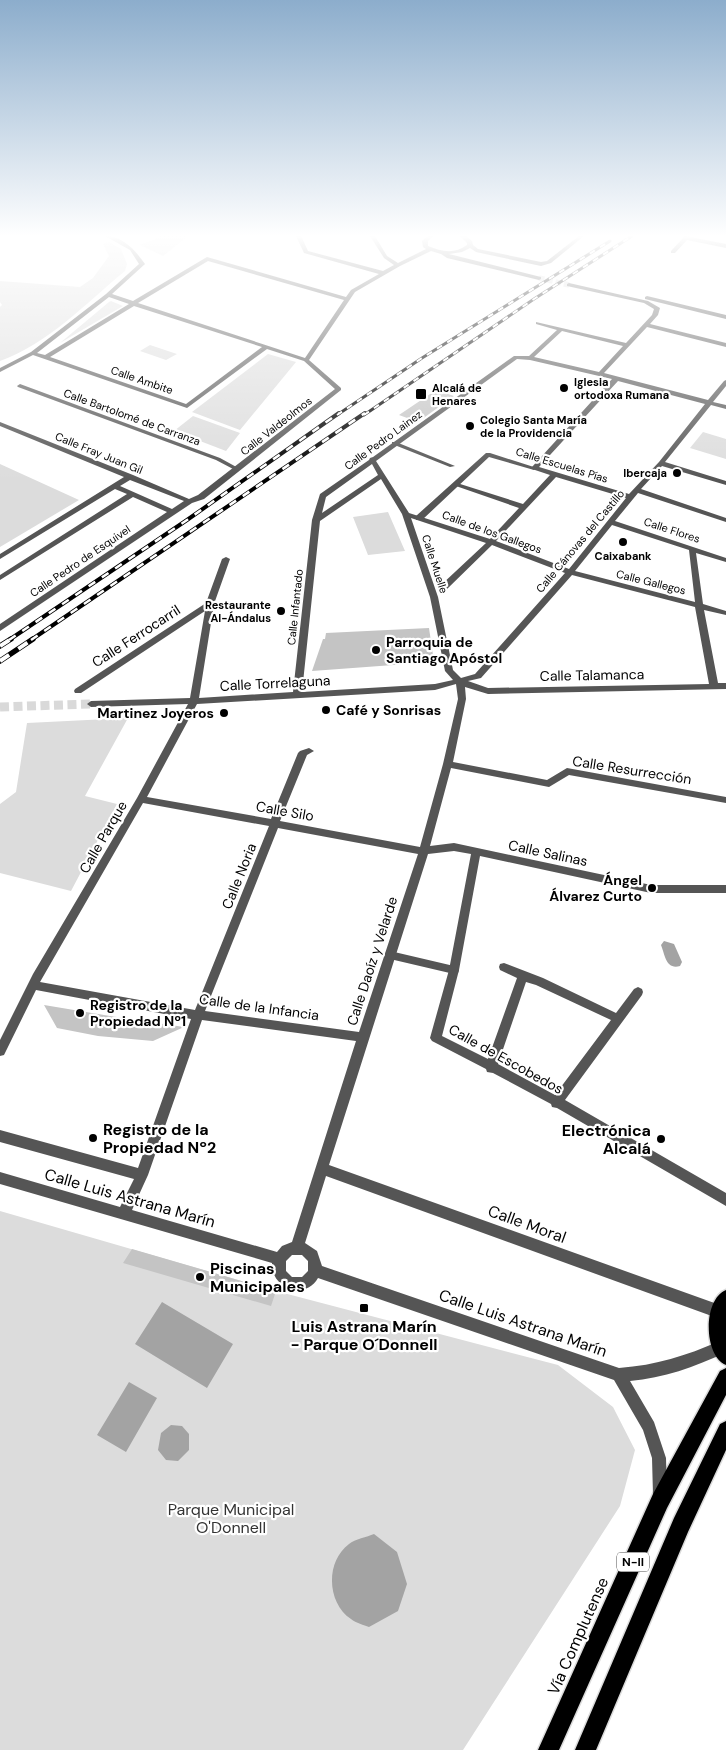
<svg xmlns="http://www.w3.org/2000/svg" width="726" height="1750" viewBox="0 0 726 1750" font-family="'DM Sans',sans-serif">
  <rect width="100%" height="100%" fill="#fff"/>
  <!-- green -->
  <path fill="#dcdcdc" d="M162,236H188L163,256L140,245Z
    M109,242L121,249L127,264L125,271C86,303 48,344 0,361V307L2,305L0,302V281L80,287L93,278L109,256L103,244Z
    M111,301L123,306L60,343L109,302Z
    M150,345L177,354L166,360L140,351Z
    M268,354L296,362L240,430L192,412Z
    M193,416L240,433L226,451L174,431Z
    M703,432L726,439V459L690,448Z
    M0,464L79,500L0,547Z
    M388,512L405,551L368,555L353,517Z
    M128,718L85,796L117,804L71,891L0,873V804L16,792L27,723Z
    M0,1211L276,1291L558,1365L613,1407L635,1450L620,1506L463,1750H0Z"/>
  <!-- water -->
  <path fill="#a3a3a3" d="M664,941L674,944L682,962L680,966C666,970 665,955 661,945Z
    M162,1302L233,1344L207,1388L135,1344Z
    M129,1382L157,1398L126,1452L97,1435Z
    M171,1425L182,1426L189,1434V1450L178,1461L166,1460L158,1450L161,1433Z
    M374,1534L397,1552L407,1584L398,1611L369,1627C364,1625 356,1623 351,1619C327,1603 325,1562 349,1544C355,1539 367,1537 374,1534Z"/>
  <!-- building -->
  <path fill="#c4c4c4" d="M436,390L454,396L418,422L399,415Z
    M429,628L434,662L312,671L323,639H325L326,633Z
    M44,1005L110,1016L184,1027L153,1041L98,1036L57,1028Z
    M132,1249L276,1291L271,1306L123,1263Z"/>
  <g fill="none" stroke-linecap="round" stroke-linejoin="round">
    <!-- minor-tunnel-far1 -->
    <path stroke="#d9d9d9" stroke-width="5.5" stroke-dasharray="5.5 3" stroke-linecap="butt" d="M539,278L569,285"/>
    <!-- minor-tunnel -->
    <path stroke="#d9d9d9" stroke-width="9" stroke-dasharray="9 4.5" stroke-linecap="butt" d="M0,707L91,704"/>
    <defs>
      <path id="primary" d="M726,1290V1365C703,1355 703,1299 726,1290Z
        M726,1368V1395L667,1508L559,1750H538L653,1494L720,1371Z
        M726,1421V1450L688,1532L596,1750H575L674,1518L720,1424Z"/>
    </defs>
    <!-- primary casing -->
    <use href="#primary" stroke="#dbdbdb" stroke-width="3"/>
    <!-- pedestrian -->
    <path fill="#555" fill-rule="evenodd" d="M20,384L220,458L240,469L235,470L216,460L18,387L17,386Z
      M392,442H396L455,466L450,467L392,444Z
      M486,453H490L537,468L534,470L489,457L422,520H416V516Z
      M390,951L454,966L458,967L459,970L458,973L454,974L390,959L386,958L385,955L386,952Z"/>
    <!-- minor -->
    <path fill="#555" fill-rule="evenodd" d="M105,236C123,236 135,250 145,264L112,294L133,301L207,257L346,297L351,290L379,274L304,253L296,236H301L308,251L383,271L394,265L384,258L370,236H375L387,256L398,263L426,249L423,247L422,241L428,236H433L428,241V246C442,252 455,254 467,245V243L460,236H466L472,241L473,245L478,249L541,262L547,261L579,236H584L551,263L541,266L476,252L470,248L462,252L449,254L541,277V279L539,280L447,258L441,254L431,251L400,266L355,292L309,360L341,388V390L204,499L192,503L0,631V624L167,512L133,497L0,580V575L127,494L115,489L0,559V554L124,477L0,426V422L133,475L189,499L198,495L335,389L304,361L267,349L187,408L33,355L0,372V368L31,352L106,294L139,264L130,250ZM208,261L344,300L305,358L138,303ZM109,297L129,304L45,355L37,353ZM134,306L262,347L186,404L50,357ZM130,480L184,501L172,509L120,486Z
      M685,236L726,244V248L687,240L675,253H671V251Z
      M569,283L648,301L660,308L658,315L650,324L726,343V347L647,327L604,373L708,400L724,381L726,380V386L713,402L726,405V409L711,405L665,462L726,481V485L662,466L641,489L726,518V522L638,493L615,521L726,558V562L696,553L703,604L726,611V615L704,610L718,683H726V689L488,694L465,687L466,699L453,762L547,780L567,768L726,797V803L569,775L549,787L451,768L430,846L454,843L651,885H726V893H651L480,856L459,970L442,1036L488,1059L517,978L500,970L499,967L500,964L504,963L543,978L616,1013L634,989L638,987L642,989L643,992L642,995L565,1100L726,1193V1206L557,1108L552,1107L551,1104L493,1073L487,1072L486,1069L432,1041L430,1038L449,970L471,854L454,851L428,854L329,1165L720,1305L725,1307L726,1310L725,1317L720,1319L326,1176L305,1243L317,1251L322,1266L619,1368C657,1365 685,1356 720,1341L725,1343V1353C694,1367 664,1378 630,1381L654,1422L666,1458L667,1495L665,1500L660,1502L655,1500L653,1495L652,1458L643,1430L614,1380L318,1278C305,1301 271,1289 272,1263L0,1184V1172L120,1207L134,1179L0,1142V1130L138,1168L191,1019L36,990L4,1055L0,1056V1040L33,974L137,798L188,704L91,707L87,704L91,701L190,698L205,611L81,693H75L74,691L75,689L206,603L222,559L226,557L230,559L214,604L199,698L293,692L312,520L320,494L369,460L370,458L373,457L514,356H529L557,330L536,324V322L626,343L652,315L654,309L644,303L567,286V284ZM562,331L623,346L599,372L534,357ZM517,359L530,360L612,379L532,467V469L550,475L523,504L457,483H453V485L519,508L490,539L409,513L376,461ZM618,381L705,404L659,462L629,494L539,467ZM372,464L378,475L322,513L326,497ZM556,477L626,498L569,569L496,541ZM381,479L402,514L430,597L445,671L453,680L435,684L302,692L320,521ZM411,518L486,543L440,586V590H446L492,545L565,573L475,674L461,678L453,670L438,597ZM612,525L689,550L695,602L575,571ZM572,575L695,607L709,684L488,688L468,681L481,678ZM456,684L458,699L443,764L420,847L280,821L307,755L314,751L309,748L300,751L298,753L271,819L147,797L197,704L435,690ZM143,803L269,826L195,1010L40,982ZM278,828L418,854L359,1032L205,1011ZM526,982L536,985L611,1020L555,1095L498,1064ZM202,1020L356,1041L292,1242L282,1246L277,1252L132,1210L148,1175ZM292,1255H302L308,1261V1271L302,1277H292L286,1271V1261Z
      M647,296L726,315V319L645,299V297Z"/>
    <!-- primary -->
    <use href="#primary" fill="#000" fill-rule="evenodd"/>
    <defs>
      <path id="rail-far2" d="M337,415L422,358L610,241
        M364,415L534,299L632,236"/>
      <path id="rail-far1" d="M9,640L187,520L339,413
        M31,640L365,413"/>
      <path id="rail" d="M0,646L11,639
        M0,661L33,639"/>
    </defs>
    <!-- rail-far2 casing -->
    <use href="#rail-far2" stroke="#000" stroke-width="3"/>
    <!-- rail-far1 casing -->
    <use href="#rail-far1" stroke="#000" stroke-width="4"/>
    <!-- rail casing -->
    <use href="#rail" stroke="#000" stroke-width="5.5"/>
    <!-- rail-far2 -->
    <use href="#rail-far2" stroke="#fff" stroke-width="2" stroke-dasharray="6" stroke-linecap="butt"/>
    <!-- rail-far1 -->
    <use href="#rail-far1" stroke="#fff" stroke-width="2.5" stroke-dasharray="8" stroke-linecap="butt"/>
    <!-- rail -->
    <use href="#rail" stroke="#fff" stroke-width="4" stroke-dasharray="11" stroke-linecap="butt"/>
  </g>
  <!-- sky -->
  <linearGradient id="sky" x2="0" y2="1"><stop stop-color="#8cadcc"/><stop offset="0.49" stop-color="#fff"/><stop offset="1" stop-color="#fff" stop-opacity="0"/></linearGradient>
  <rect width="726" height="481" fill="url(#sky)"/>
  <!-- markers -->
  <g fill="#000" stroke="#fff" stroke-width="2">
    <circle cx="564" cy="388" r="5"/>
    <rect x="415" y="388" width="12" height="12" rx="2.5"/>
    <circle cx="470" cy="426" r="5"/>
    <circle cx="677" cy="473" r="5"/>
    <circle cx="623" cy="542" r="5"/>
    <circle cx="281" cy="611" r="5"/>
    <circle cx="376" cy="650" r="5"/>
    <circle cx="326" cy="710" r="5"/>
    <circle cx="224" cy="713" r="5"/>
    <circle cx="652" cy="888" r="5"/>
    <circle cx="80" cy="1013" r="5"/>
    <circle cx="93" cy="1138" r="5"/>
    <circle cx="661" cy="1139" r="5"/>
    <circle cx="200" cy="1277" r="5"/>
    <rect x="359" y="1303" width="10" height="10" rx="2.5"/>
  </g>
  <g text-anchor="middle" dominant-baseline="central" stroke-width="4.5" stroke-linejoin="round" paint-order="stroke">
    <!-- far-street labels -->
    <g font-size="11" fill="#000" stroke="#fff">
      <text transform="translate(142 380) rotate(19)">Calle Ambite</text>
      <text transform="translate(132 417) rotate(20)">Calle Bartolomé de Carranza</text>
      <text transform="translate(276 426) rotate(-38)">Calle Valdeolmos</text>
      <text transform="translate(383 440) rotate(-36)">Calle Pedro Lainez</text>
      <text transform="translate(99 453) rotate(22)">Calle Fray Juan Gil</text>
      <text transform="translate(562 465) rotate(17)">Calle Escuelas Pías</text>
      <text transform="translate(672 530) rotate(18)">Calle Flores</text>
      <text transform="translate(492 532) rotate(20)">Calle de los Gallegos</text>
      <text transform="translate(580 541) rotate(-50)">Calle Cánovas del Castillo</text>
      <text transform="translate(80 561) rotate(-34)">Calle Pedro de Esquivel</text>
      <text transform="translate(435 564) rotate(72)">Calle Muelle</text>
      <text transform="translate(651 582) rotate(14)">Calle Gallegos</text>
      <text transform="translate(295 607) rotate(-84)">Calle Infantado</text>
    </g>
    <!-- far-poi labels -->
    <g font-size="11" font-weight="bold" fill="#000" stroke="#fff" text-anchor="start">
      <text x="574" y="382">Iglesia<tspan x="574" dy="13">ortodoxa Rumana</tspan></text>
      <text x="432" y="388">Alcalá de<tspan x="432" dy="13">Henares</tspan></text>
      <text x="480" y="420">Colegio Santa María<tspan x="480" dy="13">de la Providencia</tspan></text>
      <text x="667" y="473" text-anchor="end">Ibercaja</text>
      <text x="623" y="556" text-anchor="middle">Caixabank</text>
      <text x="271" y="605" text-anchor="end">Restaurante<tspan x="271" dy="13">Al-Ándalus</tspan></text>
    </g>
    <!-- shield labels -->
    <rect fill="#fff" stroke="#4c4c4c" stroke-width="1" x="617" y="1552.5" width="32" height="19" rx="4"/>
    <g font-size="12" font-weight="bold" fill="#000">
      <text x="633" y="1562">N-II</text>
    </g>
    <!-- street labels -->
    <g font-size="14" fill="#000" stroke="#fff">
      <text transform="translate(136 636) rotate(-33)">Calle Ferrocarril</text>
      <text transform="translate(592 675) rotate(-1)">Calle Talamanca</text>
      <text transform="translate(275 683) rotate(-3)">Calle Torrelaguna</text>
      <text transform="translate(632 770) rotate(9)">Calle Resurrección</text>
      <text transform="translate(285 811) rotate(10)">Calle Silo</text>
      <text transform="translate(103 837) rotate(-60)">Calle Parque</text>
      <text transform="translate(548 853) rotate(12)">Calle Salinas</text>
      <text transform="translate(239 876) rotate(-68)">Calle Noria</text>
      <text transform="translate(372 961) rotate(-72)">Calle Daoíz y Velarde</text>
      <text transform="translate(259 1007) rotate(8)">Calle de la Infancia</text>
      <text transform="translate(506 1059) rotate(29)">Calle de Escobedos</text>
    </g>
    <!-- poi labels -->
    <g font-size="14" font-weight="bold" fill="#000" stroke="#fff" text-anchor="start">
      <text x="386" y="642">Parroquia de<tspan x="386" dy="16">Santiago Apóstol</tspan></text>
      <text x="336" y="710">Café y Sonrisas</text>
      <text x="214" y="713" text-anchor="end">Martinez Joyeros</text>
      <text x="642" y="880" text-anchor="end">Ángel<tspan x="642" dy="16">Álvarez Curto</tspan></text>
      <text x="90" y="1005">Registro de la<tspan x="90" dy="16">Propiedad Nº1</tspan></text>
    </g>
    <!-- near-poi labels -->
    <g font-size="16" font-weight="bold" fill="#000" stroke="#fff" text-anchor="start">
      <text x="103" y="1129">Registro de la<tspan x="103" dy="18">Propiedad Nº2</tspan></text>
      <text x="651" y="1130" text-anchor="end">Electrónica<tspan x="651" dy="18">Alcalá</tspan></text>
      <text x="210" y="1268">Piscinas<tspan x="210" dy="18">Municipales</tspan></text>
      <text x="364" y="1326" text-anchor="middle">Luis Astrana Marín<tspan x="364" dy="18">- Parque O´Donnell</tspan></text>
    </g>
    <!-- near-street labels -->
    <g font-size="16" fill="#000" stroke="#fff">
      <text transform="translate(130 1198) rotate(16)">Calle Luis Astrana Marín</text>
      <text transform="translate(527 1224) rotate(20)">Calle Moral</text>
      <text transform="translate(523 1323) rotate(19)">Calle Luis Astrana Marín</text>
      <text transform="translate(578 1636) rotate(-66)">Vía Complutense</text>
    </g>
    <!-- near-park labels -->
    <g font-size="16" fill="#333" stroke="#fff">
      <text x="231" y="1509">Parque Municipal<tspan x="231" dy="18">O'Donnell</tspan></text>
    </g>
  </g>
</svg>
